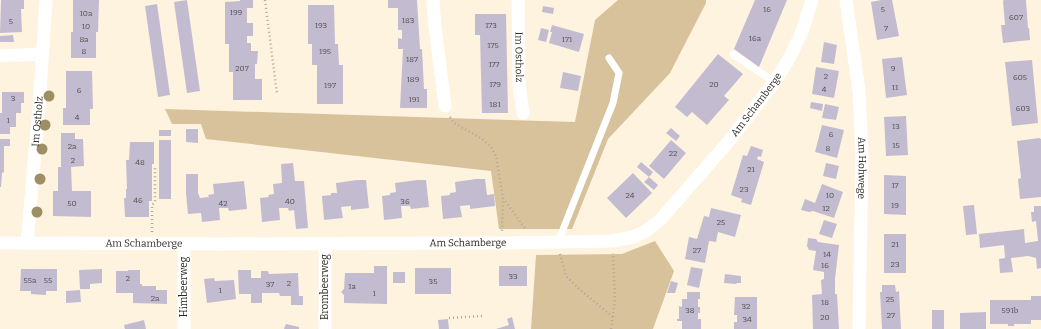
<svg xmlns="http://www.w3.org/2000/svg" width="1041" height="329" viewBox="0 0 1041 329" font-family="Bitter,serif">
  <rect width="100%" height="100%" fill="#fef3de"/>
  <!-- green -->
  <path fill="#d8c29b" d="M618,0H706V3L670,73L608,139L572,229H499L491,171L206,139L201,124H172L165,109L575,122L595,20Z
    M655,241L674,271L653,329H531L536,255L622,254Z"/>
  <!-- building -->
  <path fill="#c3bcd1" d="M1,0H24V9H21L22,32L0,33Z
    M73,0H99L98,32H96V58H71V32H73Z
    M187,0L200,91L187,93L174,2Z
    M240,0H253V8H247V23H253V36H247V43H251V51H258L257,64H255V79H262V100H233V72H229V44H225V2L240,1Z
    M388,0H417L420,49H422L424,89H427V108H400L403,49H398V38L402,39V30H398V8H388Z
    M755,0H787L759,67L734,49Z
    M881,0H892L899,36L877,40L871,2Z
    M1004,0H1026L1028,28H1029L1030,40L1003,43L1001,25H1005L1003,1Z
    M157,4L170,95L158,97L145,6Z
    M308,5H334L335,44H338L339,65H343V104H317V65H312V44H308Z
    M543,6L554,8L553,14L542,12Z
    M475,14H506L508,113H482L480,35H475Z
    M552,25L584,34L579,52L549,43L552,32H550Z
    M541,28L549,30L546,42L538,40Z
    M13,35L14,42H0V36Z
    M824,42L837,45L834,64L821,62Z
    M718,54L743,74L724,96L729,100L707,125L692,112L687,117L675,107Z
    M902,57L907,95L886,98L882,59Z
    M1032,60L1038,123L1012,126L1005,62Z
    M816,67L839,71L834,98L812,94Z
    M66,71H92L93,109H90V125H63V108H66Z
    M563,72L581,76L578,91L560,88Z
    M2,92H24V103H21V113H16V127H10V134H0V113H2Z
    M811,102L823,104L822,111L810,108Z
    M825,104L839,107L836,120L822,118Z
    M906,116L908,155L886,156L884,117Z
    M822,125L844,130L837,158L815,152Z
    M671,128L680,136L676,141L666,133Z
    M186,129H198V143L186,142Z
    M159,130H171V136H159Z
    M61,133H75V139H83L84,166L71,167L72,191H91V217L53,216V191H58V167H61Z
    M1039,138L1041,139V197L1020,199L1018,179L1021,178L1017,141Z
    M0,139H10V146H4V172L2,173L1,187H0Z
    M159,140H171V199H159Z
    M671,140L686,153L664,179L649,166Z
    M130,142H154V164H152V201H149V217H125L124,198H126V189H127L126,160H129Z
    M751,146L763,150L761,157L758,156L757,159L764,162L751,205L741,202L742,199L731,195L743,155L747,156Z
    M641,162L653,172L649,177L658,185L654,190L644,182L649,177L637,167Z
    M293,163L295,181H304L308,228L296,229L294,210L289,211L288,208H279L280,220L262,222L260,198L269,197L268,195L274,194L273,184L282,183L281,164Z
    M826,163L839,166L836,179L823,176Z
    M633,173L652,193L626,218L607,198Z
    M186,174H198V193L200,198L209,197L208,195L214,194L213,184L244,181L247,209L229,211L228,208H219L220,220L202,222L201,213L188,214L186,194Z
    M884,175L906,176V215L884,214Z
    M476,179H485L487,195L494,194L495,206L470,209V205L460,206L462,217L443,219L441,196L450,195V193L456,192L455,182Z
    M357,180H366L369,208L351,210V206L341,207L343,218L324,220L322,196L331,195V193H337L336,183Z
    M417,180H426L429,207L411,209L410,206H401L402,218L384,220L382,196L390,195V193L396,192L395,183Z
    M822,184L843,192L834,218L813,211L809,212L801,210L805,199L815,203Z
    M974,205L977,234L966,235L963,206Z
    M1034,206H1041V268L1037,269L1036,258L1028,256L1011,258L1013,272L1000,273L999,259L1005,258L1004,245L980,248L979,234L1024,229L1025,243L1038,241L1036,221L1032,222L1031,212H1034Z
    M711,208L741,215L735,237L718,232L716,242L709,241L705,263L685,259L689,237L697,239L704,216L709,217Z
    M824,220L837,224L832,238L819,234Z
    M884,234H906V273H884Z
    M808,238L816,239L818,242L839,245L835,279V294H837L839,329H813L812,295L822,294L821,280L824,279V272L813,270L816,251L809,250L807,246Z
    M374,266H387V304L344,303V295L341,292L344,289L345,273H374Z
    M499,266H527V286H499Z
    M691,267L703,269L699,288L687,285Z
    M415,268H451V294H415Z
    M21,269H57V291H46V295L31,294V291H20Z
    M102,269V283L90,284V289H80L79,270Z
    M128,270H140V284H142V286H156V290H167V304L133,303V293H116V271H128Z
    M238,270H251V278H261V271H268L269,274L298,273L299,296H303V305H291V296H280L279,293H262V303H251V294H239Z
    M393,272H405V283H393Z
    M725,274L741,276V283H737L736,284L724,283Z
    M214,278L215,281L234,280L236,299L207,303L204,279Z
    M671,281L678,283L675,293H667Z
    M882,285H895L896,292L899,291L901,329H882L880,292H882Z
    M80,290L81,302L66,303V291Z
    M687,292H700V299H698V307H700V313H698V319H701V329H682V321H677V319H679V306L682,307V299H687Z
    M1031,296H1041V320H1031V324H1014V326H1008V324H990V300H1031Z
    M735,297H757V329H734V322H737V315H734Z
    M932,310H944V329H932Z
    M986,312V329H960V313Z
    M512,317L515,329H496L509,325L507,319Z
    M448,319L449,329H439L438,320Z
    M144,320L146,329H125L124,325Z
    M286,324L299,327V329H284Z"/>
  <g fill="none" stroke-linecap="round" stroke-linejoin="round">
    <!-- path -->
    <path stroke="#b0a798" stroke-width="2.5" stroke-dasharray="1 3" stroke-linecap="butt" d="M265,0L277,94
      M450,117L454,123L482,139L491,147L496,156L503,198L502,231
      M503,198L526,230
      M152,232V205L155,202V167
      M560,254L566,276L579,289L613,317
      M449,318L482,316
      M611,329L615,300L613,253"/>
    <!-- lane -->
    <path stroke="#fff" stroke-width="7" d="M733,54L774,82
      M558,242L613,103L619,73L609,58"/>
    <!-- street -->
    <g stroke="#fff" stroke-width="13">
      <path d="M433,0L435,27L445,106"/>
      <path id="s1" d="M518,0L519,84L523,113"/>
      <path id="s2" d="M846,0L859,91L862,155L859,329"/>
      <path d="M0,56L42,54"/>
      <path id="s3" d="M0,243L220,244L502,243L612,241L633,237L646,231L660,220L730,140L775,81L790,57L802,32L812,0"/>
      <path id="s4" d="M27,243L39,107L46,0"/>
      <path d="M184,244V329"/>
      <path d="M325,244V329"/>
    </g>
  </g>
  <!-- trees -->
  <g fill="#9f8d66">
    <circle cx="49" cy="96" r="5.5"/>
    <circle cx="45" cy="125" r="5.5"/>
    <circle cx="42" cy="149" r="5.5"/>
    <circle cx="40" cy="179" r="5.5"/>
    <circle cx="37" cy="212" r="5.5"/>
  </g>
  <g text-anchor="middle" dominant-baseline="central" stroke-width="3" stroke-linejoin="round" paint-order="stroke">
    <!-- number labels -->
    <g font-size="8" fill="#524d4d">
      <text x="767" y="9">16</text>
      <text x="883" y="9">5</text>
      <text x="236" y="12">199</text>
      <text x="86" y="13">10a</text>
      <text x="1016" y="17">607</text>
      <text x="408" y="20">183</text>
      <text x="11" y="21">5</text>
      <text x="321" y="25">193</text>
      <text x="491" y="25">173</text>
      <text x="86" y="26">10</text>
      <text x="886" y="28">7</text>
      <text x="755" y="38">16a</text>
      <text x="84" y="39">8a</text>
      <text x="567" y="39">171</text>
      <text x="493" y="45">175</text>
      <text x="84" y="51">8</text>
      <text x="325" y="51">195</text>
      <text x="412" y="59">187</text>
      <text x="494" y="64">177</text>
      <text x="242" y="68">207</text>
      <text x="893" y="68">9</text>
      <text x="826" y="76">2</text>
      <text x="1020" y="77">605</text>
      <text x="413" y="79">189</text>
      <text x="495" y="84">179</text>
      <text x="714" y="84">20</text>
      <text x="330" y="85">197</text>
      <text x="895" y="87">11</text>
      <text x="824" y="89">4</text>
      <text x="79" y="90">6</text>
      <text x="13" y="98">3</text>
      <text x="414" y="99">191</text>
      <text x="495" y="104">181</text>
      <text x="1023" y="108">603</text>
      <text x="77" y="117">4</text>
      <text x="8" y="120">1</text>
      <text x="896" y="126">13</text>
      <text x="831" y="134">6</text>
      <text x="896" y="145">15</text>
      <text x="72" y="146">2a</text>
      <text x="828" y="148">8</text>
      <text x="673" y="153">22</text>
      <text x="73" y="160">2</text>
      <text x="140" y="162">48</text>
      <text x="751" y="169">21</text>
      <text x="895" y="185">17</text>
      <text x="744" y="189">23</text>
      <text x="630" y="195">24</text>
      <text x="830" y="195">10</text>
      <text x="138" y="200">46</text>
      <text x="290" y="201">40</text>
      <text x="405" y="201">36</text>
      <text x="72" y="203">50</text>
      <text x="223" y="203">42</text>
      <text x="895" y="205">19</text>
      <text x="826" y="208">12</text>
      <text x="721" y="222">25</text>
      <text x="895" y="244">21</text>
      <text x="697" y="250">27</text>
      <text x="827" y="254">14</text>
      <text x="895" y="264">23</text>
      <text x="825" y="265">16</text>
      <text x="513" y="276">33</text>
      <text x="128" y="278">2</text>
      <text x="30" y="280">55a</text>
      <text x="48" y="280">55</text>
      <text x="433" y="281">35</text>
      <text x="289" y="283">2</text>
      <text x="270" y="284">37</text>
      <text x="352" y="286">1a</text>
      <text x="220" y="290">1</text>
      <text x="374" y="293">1</text>
      <text x="155" y="298">2a</text>
      <text x="890" y="299">25</text>
      <text x="825" y="302">18</text>
      <text x="746" y="306">32</text>
      <text x="690" y="310">38</text>
      <text x="1010" y="310">591b</text>
      <text x="891" y="315">27</text>
      <text x="825" y="317">20</text>
      <text x="747" y="319">34</text>
    </g>
    <!-- street labels -->
    <g font-size="10" fill="#2c2821" stroke="#fff">
      <text stroke="none"><textPath href="#s1" startOffset="57">Im Ostholz</textPath></text>
      <text stroke="none"><textPath href="#s3" startOffset="816">Am Schamberge</textPath></text>
      <text stroke="none"><textPath href="#s4" startOffset="122">Im Ostholz</textPath></text>
      <text stroke="none"><textPath href="#s2" startOffset="169">Am Hohwege</textPath></text>
      <text stroke="none"><textPath href="#s3" startOffset="468">Am Schamberge</textPath></text>
      <text stroke="none"><textPath href="#s3" startOffset="144">Am Schamberge</textPath></text>
      <text transform="translate(184 287) rotate(-90)">Himbeerweg</text>
      <text transform="translate(325 287) rotate(-90)">Brombeerweg</text>
    </g>
  </g>
</svg>
